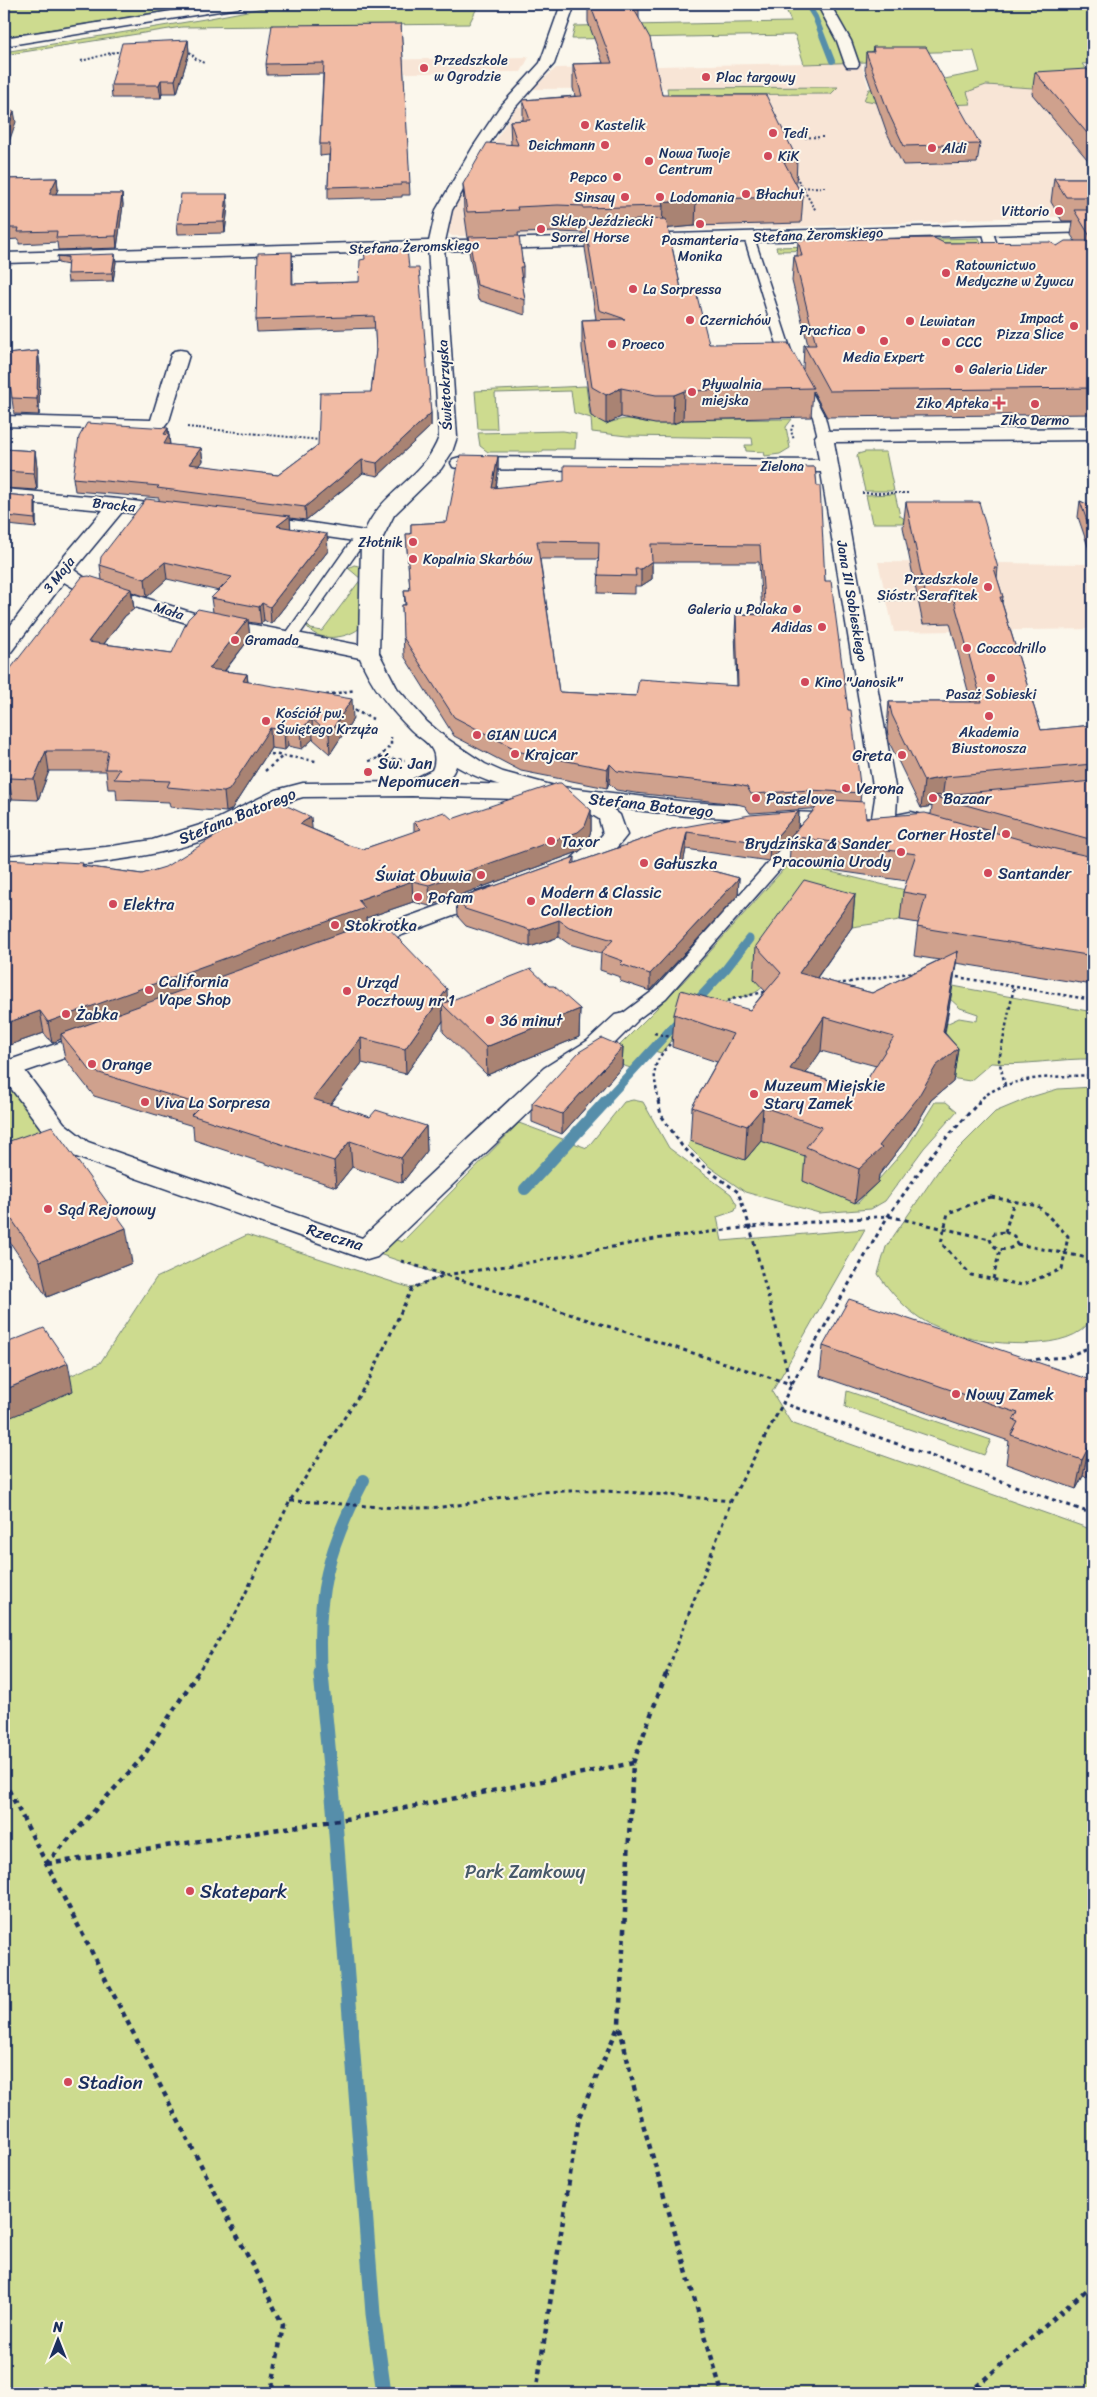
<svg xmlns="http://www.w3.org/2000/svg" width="1097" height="2397" viewBox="0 0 1097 2397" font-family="Sriracha,sans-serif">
  <rect width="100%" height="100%" fill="#fbf7ec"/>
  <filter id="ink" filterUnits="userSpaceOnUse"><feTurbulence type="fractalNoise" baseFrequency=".02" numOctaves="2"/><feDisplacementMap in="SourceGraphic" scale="10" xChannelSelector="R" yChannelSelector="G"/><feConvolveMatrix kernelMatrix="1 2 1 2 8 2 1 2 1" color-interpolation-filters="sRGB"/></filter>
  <g filter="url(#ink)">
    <!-- built -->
    <path fill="#f8e5d6" d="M529,57L521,72L323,74L324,61Z
      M861,62L869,89L864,100L971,103L966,91L986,85L1033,88L1063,83L1093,90V216L958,219L945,222L538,235L452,236L447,232L453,209L516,107L619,105L668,100V95L831,94L837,87L532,89L556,68Z
      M878,562L1093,564V629L894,632Z"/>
    <!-- green -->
    <path fill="#cddb8f" stroke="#748576" d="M4,4H207L4,37Z
      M284,4H479L469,24L182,27L4,55V52L205,19Z
      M784,4H1093V63L1082,64L1093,77L1033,88L986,85L967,92L971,104L900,107L864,100L869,89L899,88L980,72L974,51L897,53L867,62L804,64L795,35L572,39L575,26L791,22Z
      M838,87L831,94L668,95L667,88Z
      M979,238L983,247L777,251L776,247L858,245L893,240Z
      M586,386L590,415L603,421L604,423C612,423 619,419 627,419C647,421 663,429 683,420L792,419L786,427L790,448L780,454L765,456L764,452L746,451L745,445H753L752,438L627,436L592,432L591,418L574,413L571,391L495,393L497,429H478L475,391Z
      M563,431L576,433L575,449H556L555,450H543V452H488L480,446L478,433Z
      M865,452H886L894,491H865L857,457L858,454Z
      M895,494L900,516L911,523H872L866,495Z
      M354,565L363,567L362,626C350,639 314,644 306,624L311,629L322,631L361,579L348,568Z
      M790,862L934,897L907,900L900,920L852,927L802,913C793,931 773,984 756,992C748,997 738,996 730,1000C702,1012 679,1028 661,1053L651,1050L634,1069L605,1060L683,982Z
      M953,986L1093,1012V1059C1059,1058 1026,1066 991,1063L970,1081L937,1076L946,1024L959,1018L977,1021L978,1014L960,1008L948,997Z
      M15,1079L52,1130L4,1158V1083Z
      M1093,1087V1313C1084,1352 1002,1345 973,1339C958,1336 940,1328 926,1322C907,1311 890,1292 878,1274L886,1247L943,1164L995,1112L1031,1097L1058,1089Z
      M633,1100L643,1102L669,1148L731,1194L737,1205L735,1211L717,1217L722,1241L865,1229L772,1392L791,1423L1093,1530V2393H4V1404L100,1363L156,1278L247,1235L411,1288L444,1276L367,1250L383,1235L402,1242L519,1123L587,1148L624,1102Z
      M935,1102H946L957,1111L924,1148L885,1201L871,1209L819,1213L745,1192L707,1165L688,1146L690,1141H761L819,1160L803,1181L858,1203L907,1147Z
      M847,1391L991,1440L984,1455L845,1407Z"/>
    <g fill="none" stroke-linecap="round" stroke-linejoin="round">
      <!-- stream-far3 -->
      <path stroke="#578eaa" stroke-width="6" d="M807,4L815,17L832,61"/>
      <!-- stream-far2 -->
      <path stroke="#578eaa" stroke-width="9" d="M604,1102L726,969L749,939"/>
      <!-- stream-far1 -->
      <path stroke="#578eaa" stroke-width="12" d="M525,1189L606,1101
        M321,1675C316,1594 327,1551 364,1480"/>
      <!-- stream -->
      <path stroke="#578eaa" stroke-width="15" d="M321,1674L334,1808L373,2314L384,2393"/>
      <defs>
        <path id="service" d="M987,227L992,230L1002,259L1000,261L988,262L982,259L989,256L982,230Z
          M749,234L754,237L793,357L825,417L830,437L828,440L824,441L818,437L813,417L781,357L744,237Z
          M361,533L368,537L295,641H285L283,638L285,635L356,534Z
          M805,826L811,828L813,831L811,834L666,998L630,1025H618L615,1021L618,1017L654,990L799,828Z"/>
        <path id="minor" d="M561,4H575L554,64L509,114L487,147L452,210L444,246L457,437L452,452L441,469L394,515L382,539L379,653L397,688L427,722L446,738L485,764L503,772L562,788L565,793L562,798L554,800C520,791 487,784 456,766C450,785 423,798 404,794L401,789L404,784L432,770C435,764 436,755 431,748C427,741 417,736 411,730C390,709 371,686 360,658L193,625L74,588L64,582L11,652L4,654V634L55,567L103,510L4,501V489L118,499L184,508L187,512L184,516L177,518L122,512L74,570L88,580L197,614L359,645L361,542L252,526L245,524L242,520L245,516L252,514L365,531C381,491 424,479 439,437L428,246L436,210L473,147L499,108L540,63Z
          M817,4H830L851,41L859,64L857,67H847L845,64L837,41Z
          M180,350L186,351L189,355L169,421L162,430L156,431L4,426V416L151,420L171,355L174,351Z
          M1093,428V440L834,442L897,798L896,815L911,812L919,814L922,819L919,824L883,831L875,829L871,824L875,798L821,472L460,469L453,467L451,463L453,459L460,457L819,460L815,437L818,433L824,431Z
          M624,1013L633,1015L637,1021L605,1053L562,1080L377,1257L367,1260L68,1154L46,1135L4,1079V1062L10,1061L19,1063L64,1123L88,1142L362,1238L544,1068L587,1041L615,1015Z"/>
        <path id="tertiary" d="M1093,222V232L4,263V253Z
          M412,782L554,786L687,802L780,807L788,809L790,812L845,814L853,816L856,821L853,826C836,830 818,825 801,825C785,825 769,830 753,826L751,819L687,816L610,807L620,815L627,835C615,851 595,871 574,866L570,861C578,849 594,846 603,834L599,819L571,802L554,800L412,796L303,797C266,807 233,831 195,843C134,862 68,866 4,870V856L106,847L152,840L213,821L276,790L303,783Z
          M491,887L499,889L503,894L499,899L364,949L355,951L346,949L343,944L346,939Z
          M99,1029L108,1031L112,1037L108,1043L4,1079V1062Z"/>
        <path id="secondary" d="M215,4H245L238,8L4,46V38Z"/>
      </defs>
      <!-- service casing -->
      <use href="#service" stroke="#1b2f5e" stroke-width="3"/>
      <!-- minor casing -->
      <use href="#minor" stroke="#1b2f5e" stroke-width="3"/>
      <!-- tertiary casing -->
      <use href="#tertiary" stroke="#1b2f5e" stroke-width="3"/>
      <!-- secondary casing -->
      <use href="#secondary" stroke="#1b2f5e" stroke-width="3"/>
      <!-- path-far3 -->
      <path stroke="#1b2f5e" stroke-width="2" stroke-dasharray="2 2" stroke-linecap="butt" d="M262,7L279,4
        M187,49L196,59L204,63
        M81,61L115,52H124
        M785,138L824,137
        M794,173L816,211
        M795,188L825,187
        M793,425L791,431L794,440
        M187,427L320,440
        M862,493H909
        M881,600H917"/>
      <!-- path-far2 -->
      <path stroke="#1b2f5e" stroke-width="2.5" stroke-dasharray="3 3" stroke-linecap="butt" d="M326,695L355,690
        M349,708L373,719
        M265,753L316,761
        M379,758L391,745V737
        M369,761L379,758L405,760
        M265,771L283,756
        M951,976L1093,1000
        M837,984L915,972
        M722,1004L732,999L769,991
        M654,1033L675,1038
        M1005,1085L999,1060L1014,987
        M659,1102C652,1069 651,1063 676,1038
        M978,1102C1003,1075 1059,1077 1093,1075"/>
      <!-- path-far1 -->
      <path stroke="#1b2f5e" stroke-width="3" stroke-dasharray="4 4" stroke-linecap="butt" d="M658,1101L661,1115L682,1146L704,1167L738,1192L750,1227L791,1385
        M980,1101L932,1154L888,1216L791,1385L783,1403L1093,1514
        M991,1197L1038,1206L1068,1236L1062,1269L1022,1285L971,1275L941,1243L948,1213Z
        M1005,1232L1014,1236L1017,1244C1007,1252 994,1252 990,1239L995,1233Z
        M1005,1232L1014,1201
        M1017,1244L1093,1259
        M401,1261L791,1384
        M993,1279L1000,1250
        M1028,1360L1066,1357L1093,1346
        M290,1501C341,1502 390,1511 441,1507C475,1504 508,1494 542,1492C606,1488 668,1495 731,1501
        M196,1675L235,1615L290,1501L369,1380L412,1288L445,1275L527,1263L655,1239L750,1227L888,1216L990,1239
        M666,1675L731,1501L783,1403"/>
      <!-- path -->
      <path stroke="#1b2f5e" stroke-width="4.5" stroke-dasharray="5 5" stroke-linecap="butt" d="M666,1674L633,1763L619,2024L641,2117L722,2393
        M4,1781L283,2325L271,2393
        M46,1864L143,1757L197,1674
        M47,1864L365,1816L633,1763
        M536,2393L579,2117L619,2025
        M969,2393L1093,2284"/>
      <!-- service -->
      <use href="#service" fill="#fbf7ec" fill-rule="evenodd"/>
      <!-- minor -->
      <use href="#minor" fill="#fbf7ec" fill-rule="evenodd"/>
      <!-- tertiary -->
      <use href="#tertiary" fill="#fbf7ec" fill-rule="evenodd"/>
      <!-- secondary -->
      <use href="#secondary" fill="#fbf7ec" fill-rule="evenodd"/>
    </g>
    <!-- wall -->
    <path fill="#cfa18d" stroke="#1b2f5e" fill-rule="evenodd" d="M588,4H639V18L662,95L797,159L796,184L803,197L801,223L695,226L668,228L681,289L709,344L803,369L804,345H808L792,281L794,256H797L798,240L944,243L1057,246L1075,241L1071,235L1073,221H1062L1051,202L1054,178H1093V414L827,417L813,391L811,417L683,420L673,424H655L621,417L606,424L591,416L582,348V320L596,319L585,248V235H583V233L558,232L518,233L523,267V282H522L525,300V315L478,300L469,252V238H468L464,210L463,184L511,144L510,121L523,120V100L575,96L573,88V64L603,63L588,22Z
      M401,24L410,195H402V197L328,199V187L329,155L320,156V144L323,74L267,75L266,64Z
      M188,40L189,53L177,93H162L161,98H112L111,85Z
      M873,47L980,144L977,163L903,165L887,133L865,70L866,52H872Z
      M1035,72L1093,77V166L1032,94Z
      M57,178L58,189L56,194H122L123,205L117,248L58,250L57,242L19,244V239L4,240V179Z
      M228,205L225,233L178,234L177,223Z
      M292,252L293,284L359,282L409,268L431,413V426L378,476L363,473L306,520L290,518V528L328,551L271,624L264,620L261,624L248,622L250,638L225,671L247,674L248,682L353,719L330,754L313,739L302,749L288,746L285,750L271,748L231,810L226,812L170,807L169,802L117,800L116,789H108L106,771H49L38,800L12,799L10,802L4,801V677L102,580L100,565L159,501V498L75,491L73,478L168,428L170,445L201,448L203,461L199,466L278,475L318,445L371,392L376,351L375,328L257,332L256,320ZM167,579L219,591L211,598L213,612L172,653L104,644L125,616L134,609L132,592L147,597Z
      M57,256L116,262L113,281L68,282L67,274L68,265L58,263Z
      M38,351L40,367L39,415L14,414L6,354Z
      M4,449L35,451L37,467V490L4,488Z
      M498,456V473L496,488L815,467L825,581L848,710L861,793L860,802L866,818L931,814L932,806L921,808L889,742L887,729L889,702H971L950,623L923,624L903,527L906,502L998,568L997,578L1003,597L1002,603L1041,730L1093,725V985L956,963L953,984L945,1033L958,1048L953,1082L931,1100L912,1132L879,1175L878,1182L855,1203L803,1181L805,1156L761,1141L745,1160L690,1141L692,1107L717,1062L672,1047L674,1014L750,1010L765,991L754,979L756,946L855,894L852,927L817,978L872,993L939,960L914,956L918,923L900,920L903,892L907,881L789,864L791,836L815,809H809L753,813H750L745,806L737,804L635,793L616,790L609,783L607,788L521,771L454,736L404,656L402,605H405L404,590H410L406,534H411V524L447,522ZM540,559H599L598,593L635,594V586H641L652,579V562H759L762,614H736L735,632L737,686L636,696L559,692ZM821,1051L876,1066L861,1089L806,1073Z
      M4,494L35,497L36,506V528L8,525L4,530Z
      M1080,501L1093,507V558H1092L1078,517Z
      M591,810V831L585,847L578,852L430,906L413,902L366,918V924L448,1002L549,986L580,1009L579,1037L487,1075L443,1032V1021L406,1074L362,1063L330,1105L370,1117L426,1126L427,1151L402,1183L352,1167L336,1187L194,1140L193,1126L94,1096L65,1059L61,1039L52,1043L44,1033L4,1047V859L83,866L142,874L312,829L351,846L363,849L414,832V822L452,819Z
      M799,811L798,828L769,861L686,849L683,863L739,878L738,895L650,991L620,981V977L600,970L601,953L569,944L559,937L530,947L466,926L457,916L456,900L575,857V863L672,829Z
      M623,1047L622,1067L562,1134L532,1122V1103Z
      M4,1143L132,1263L47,1297L7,1238L4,1239Z
      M823,1346L1093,1381V1470L1091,1469L1087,1477L1083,1476L1076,1489L1006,1464L1009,1441L820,1376Z"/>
    <!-- shaded-wall -->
    <path fill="#a98373" stroke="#1b2f5e" d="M188,40L189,53L177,93L175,80Z
      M161,80L162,93L161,98L159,85Z
      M14,111L16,122L4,156V141Z
      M57,178L58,189L51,205L49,194Z
      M122,194L123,205L117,248L116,236Z
      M227,194L228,205L225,233L224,222Z
      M696,199L695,226L662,229L663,206L662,203Z
      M115,254L116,262L113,281L112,273Z
      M38,351L40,367L39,415L37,399Z
      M621,388V417L606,424V395Z
      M684,391L683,420L673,424L674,395Z
      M431,413V426L378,476L377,463Z
      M168,428V436L169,435L170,447L164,444V434Z
      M201,448L203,461L191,477L189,464Z
      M35,451L37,467V490L34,473Z
      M498,456V473L493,505L492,488Z
      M362,460L363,473L306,520L305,507Z
      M35,497L36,506V528L35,519Z
      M7,516L8,525L4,530V520Z
      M290,516L291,533L277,526Z
      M327,534L328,551L271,624L270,607Z
      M652,561V579L641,586V569Z
      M165,562L167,579L147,597L145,579Z
      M131,589L134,609L125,616L90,662L88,642L122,597Z
      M262,603L264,620L261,624L259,607Z
      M248,619L250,638L211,688L209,669Z
      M247,674L249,694L243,681Z
      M352,699L353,719L330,754L329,734Z
      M312,719L313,739L302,749L301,729Z
      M287,726L288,746L285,750L284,730Z
      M270,728L271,748L231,810L226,812L224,792Z
      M46,751L49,771L38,800L34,779Z
      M610,764L609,783L607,788L608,769Z
      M945,777L942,799L933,796L932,806L921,808L924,781Z
      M9,778L12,799L10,802L6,781Z
      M591,810V831L585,847L578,852L430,906L429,885Z
      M799,811L798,828L769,861L770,844Z
      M311,817L313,837L300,824Z
      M687,832L686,849L680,879V862Z
      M739,878L738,895L650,991V974Z
      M412,881L413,902L366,918L367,929L61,1034V1039L52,1043L48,1022L358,900Z
      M855,894L852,927L797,1006L799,973Z
      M559,920V937L530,947V930Z
      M958,951L953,984L939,1063L958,1048L953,1082L931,1100L912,1132L879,1175L878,1182L855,1203L859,1169L879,1146L943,1032Z
      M447,989L448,1010L442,1004L443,1021L406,1074L405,1049Z
      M580,1009L579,1037L487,1075L486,1047Z
      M40,1011L44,1033L4,1047V1024Z
      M824,1017L821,1051L787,1102L790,1069Z
      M361,1038L362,1063L315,1124L313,1099Z
      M623,1047L622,1067L562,1134V1114Z
      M763,1107L761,1141L745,1160L747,1126Z
      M426,1126L427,1151L402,1183L401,1158Z
      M350,1141L352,1167L336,1187L334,1161Z
      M4,1223L7,1238L4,1239Z
      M126,1228L132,1263L47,1297L40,1261Z
      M68,1363L73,1391L4,1420V1390Z
      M1089,1446L1083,1476L1076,1489L1082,1460Z
      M1093,1447V1457L1091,1469L1087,1477Z"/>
    <!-- building -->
    <path fill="#f1bba4" stroke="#1b2f5e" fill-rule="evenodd" d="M590,4H631L650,38L662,95H766L797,159L783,160L803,197L696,199L662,203L663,206L583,208V206L558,205L517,207L518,210L467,212L463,184L487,143L518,145L510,121L530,120L523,100L582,96L573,64L612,63Z
      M401,24L410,183H401V185L328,187L330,144H320L324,63L266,64L272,25Z
      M188,40L175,80H161L159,85H111L122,43Z
      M873,47H926L980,144L904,146L889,114L866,52H874Z
      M1087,69L1093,77V140L1035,72Z
      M4,110L14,111L4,141Z
      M57,178L49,194H122L116,236L56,238L57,231L18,232L19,228H4V179Z
      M1054,178H1093V197H1066Z
      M181,194H227L224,222L177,223Z
      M1074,210H1093V388L829,391L804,345H816L794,256H802L798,240L934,238L944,243L1050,242L1057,246L1065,241H1093Z
      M666,219L681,289L695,288L709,344L788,343L813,388L684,391L674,395H656L621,388L606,395L592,387L582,320L625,319L599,310L585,222Z
      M519,236L523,267H520L525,300L477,285L469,237Z
      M407,249L409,268H419L431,413L377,463L362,460L305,507L157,488L159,486L73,478L79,437L87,423L168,428L164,434L169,435L164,444L201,448L189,464L278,475L318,445L320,393L371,392L376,350L374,316L256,320L258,253L292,252V284L359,282L360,260L365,259L364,251Z
      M115,254L112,273L67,274L68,257L57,256Z
      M38,351L37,399L12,398L6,354Z
      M4,449L35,451L34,473L4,471Z
      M460,455L498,456L492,488L564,481V465L815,467L817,486H820L825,581H831L848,710H851L861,793L810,790L754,794H751L747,787L739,785L636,774L617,771L610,764L608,769L521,752L454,717L403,637L402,605H406L404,590H410L406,534H411V524L447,522ZM537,541L599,542L598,575L636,576L635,569H641L652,561L651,544L760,545L765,615L736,614L738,686L639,679L636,696L559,692Z
      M4,494L35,497V519L7,516L4,520Z
      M146,499L290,516L277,526L327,534L270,607L262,603L259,607L211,598L232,577L165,562L145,579L100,565L101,557Z
      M1080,501L1093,507V538Z
      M906,502H979L998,568H994L1003,597H1000L1041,730L1093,725V764L945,777L924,781L892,715L889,702H982L953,597H926Z
      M89,576L131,589L122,597L88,642L172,653L188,619L198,609L248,619L209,669L247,674L243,681L352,699L329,734L312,719L301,729L287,726L284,730L270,728L229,790L224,792L167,787L170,781L114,779L120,769H105L108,751H46L34,779L9,778L6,781H4V677L82,577Z
      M1093,781V840L933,796Z
      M558,783H561L591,810L585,826L578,832L429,885L412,881L358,900L365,908L48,1022L40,1011L4,1024V859L83,863L82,866L142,874L165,867L274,800L311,817L300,824L351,846L363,849L421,829L414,822L444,812L452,819Z
      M819,800H832L864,802L866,818L925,813L1051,848L1093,857V956L917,927L926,896L903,892L916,854L791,836L815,809Z
      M799,811L770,844L687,832L680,862L739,878L650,974L620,964L623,961L601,953L613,940L569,927L559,920L530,930L465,909L456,900L575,857L572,864L672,829L750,815Z
      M804,880L855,894L799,973L872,993L958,951L943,1032L958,1048L936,1066L917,1099L879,1146L882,1148L859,1169L806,1147L822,1127L763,1107L747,1126L692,1107L733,1034L674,1014L681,990L750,1010L781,973L756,946ZM824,1017L894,1037L861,1089L790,1069Z
      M380,919L447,989L405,1049L361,1038L313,1099L370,1117L376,1110L426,1126L401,1158L350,1141L334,1161L191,1115L201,1105L90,1070L61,1034Z
      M531,969L549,986H554L580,1009L486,1047L442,1004Z
      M602,1038L623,1047L562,1114L532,1103L579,1052Z
      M52,1126L126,1228L40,1261L4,1208V1143Z
      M849,1299L1093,1381V1447L1089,1446L1082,1460L1011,1435L1018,1422L1013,1420L1018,1413L823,1346Z
      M44,1328L68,1363L4,1390V1344Z"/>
  </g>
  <!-- markers -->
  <g fill="#d1495b" stroke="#fbf7ec" stroke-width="2">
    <circle cx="424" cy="68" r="5"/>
    <circle cx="706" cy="77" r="5"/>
    <circle cx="585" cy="125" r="5"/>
    <circle cx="773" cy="133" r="5"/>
    <circle cx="605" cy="145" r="5"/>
    <circle cx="932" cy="148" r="5"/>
    <circle cx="768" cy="156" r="5"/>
    <circle cx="649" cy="161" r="5"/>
    <circle cx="617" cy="177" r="5"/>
    <circle cx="746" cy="194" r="5"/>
    <circle cx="625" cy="197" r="5"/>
    <circle cx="660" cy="197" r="5"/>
    <circle cx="1059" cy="211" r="5"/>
    <circle cx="700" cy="224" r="5"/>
    <circle cx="541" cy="229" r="5"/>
    <circle cx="946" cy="273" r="5"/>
    <circle cx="633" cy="289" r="5"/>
    <circle cx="690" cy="320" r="5"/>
    <circle cx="910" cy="321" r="5"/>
    <circle cx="1074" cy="326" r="5"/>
    <circle cx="861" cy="330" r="5"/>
    <circle cx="884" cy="341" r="5"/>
    <circle cx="946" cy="342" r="5"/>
    <circle cx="612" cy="344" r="5"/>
    <circle cx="959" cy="369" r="5"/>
    <circle cx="692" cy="392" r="5"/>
    <path d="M996.5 395.5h5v5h5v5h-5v5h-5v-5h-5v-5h5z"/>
    <circle cx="1035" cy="404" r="5"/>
    <circle cx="413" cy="542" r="5"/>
    <circle cx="413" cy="559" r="5"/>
    <circle cx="988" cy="587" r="5"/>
    <circle cx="797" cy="609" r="5"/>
    <circle cx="822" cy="627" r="5"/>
    <circle cx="235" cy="640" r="5"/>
    <circle cx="967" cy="648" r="5"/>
    <circle cx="991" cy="678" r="5"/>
    <circle cx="805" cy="682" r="5"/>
    <circle cx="989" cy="716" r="5"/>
    <circle cx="266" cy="721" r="5"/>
    <circle cx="477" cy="735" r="5"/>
    <circle cx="515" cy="754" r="5"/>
    <circle cx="902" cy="755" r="5"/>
    <circle cx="368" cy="772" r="5"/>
    <circle cx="846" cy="788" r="5"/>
    <circle cx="756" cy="798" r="5"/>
    <circle cx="933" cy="798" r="5"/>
    <circle cx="1006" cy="834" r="5"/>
    <circle cx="551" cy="841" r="5"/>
    <circle cx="901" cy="852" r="5"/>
    <circle cx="644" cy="863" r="5"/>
    <circle cx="988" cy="873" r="5"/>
    <circle cx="481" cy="875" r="5"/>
    <circle cx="418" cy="897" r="5"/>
    <circle cx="531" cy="901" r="5"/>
    <circle cx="113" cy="904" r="5"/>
    <circle cx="335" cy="925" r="5"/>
    <circle cx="149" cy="990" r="5"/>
    <circle cx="347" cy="991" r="5"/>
    <circle cx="66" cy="1014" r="5"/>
    <circle cx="490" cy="1020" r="5"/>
    <circle cx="92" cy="1064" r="5"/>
    <circle cx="754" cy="1094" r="5"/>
    <circle cx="145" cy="1102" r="5"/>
    <circle cx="48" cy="1209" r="5"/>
    <circle cx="956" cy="1394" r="5"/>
    <circle cx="190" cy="1891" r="5"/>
    <circle cx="68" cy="2082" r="5"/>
  </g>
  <g text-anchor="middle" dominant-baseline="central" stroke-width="4" stroke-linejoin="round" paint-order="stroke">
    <!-- far-poi labels -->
    <g font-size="14" fill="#1b2f5e" stroke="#fbf7ec" text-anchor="start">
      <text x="434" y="60">Przedszkole<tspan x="434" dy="16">w Ogrodzie</tspan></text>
      <text x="716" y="77">Plac targowy</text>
      <text x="595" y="125">Kastelik</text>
      <text x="783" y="133">Tedi</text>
      <text x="595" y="145" text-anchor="end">Deichmann</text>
      <text x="942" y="148">Aldi</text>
      <text x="659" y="153">Nowa Twoje<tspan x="659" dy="16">Centrum</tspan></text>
      <text x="778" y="156">KiK</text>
      <text x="607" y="177" text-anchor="end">Pepco</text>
      <text x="756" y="194">Błachut</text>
      <text x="615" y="197" text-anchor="end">Sinsay</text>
      <text x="670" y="197">Lodomania</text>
      <text x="1049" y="211" text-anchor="end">Vittorio</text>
      <text x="551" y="221">Sklep Jeździecki<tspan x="551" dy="16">Sorrel Horse</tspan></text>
      <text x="700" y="240" text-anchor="middle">Pasmanteria<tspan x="700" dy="16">Monika</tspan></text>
      <text x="956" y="265">Ratownictwo<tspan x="956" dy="16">Medyczne w Żywcu</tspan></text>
      <text x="643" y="289">La Sorpressa</text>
      <text x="1064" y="318" text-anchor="end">Impact<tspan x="1064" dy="16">Pizza Slice</tspan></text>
      <text x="700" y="320">Czernichów</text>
      <text x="920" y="321">Lewiatan</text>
      <text x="851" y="330" text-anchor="end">Practica</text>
      <text x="956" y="342">CCC</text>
      <text x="622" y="344">Proeco</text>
      <text x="884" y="357" text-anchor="middle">Media Expert</text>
      <text x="969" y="369">Galeria Lider</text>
      <text x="702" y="384">Pływalnia<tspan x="702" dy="16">miejska</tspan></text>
      <text x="989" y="403" text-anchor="end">Ziko Apteka</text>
      <text x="1035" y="420" text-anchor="middle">Ziko Dermo</text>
      <text x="403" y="542" text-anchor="end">Złotnik</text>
      <text x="423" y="559">Kopalnia Skarbów</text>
      <text x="978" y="579" text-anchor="end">Przedszkole<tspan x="978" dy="16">Sióstr Serafitek</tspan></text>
      <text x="787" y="609" text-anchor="end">Galeria u Polaka</text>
      <text x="812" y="627" text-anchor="end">Adidas</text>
      <text x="245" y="640">Gramada</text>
      <text x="977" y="648">Coccodrillo</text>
      <text x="815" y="682">Kino "Janosik"</text>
      <text x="991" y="694" text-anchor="middle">Pasaż Sobieski</text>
      <text x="276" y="713">Kościół pw.<tspan x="276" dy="16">Świętego Krzyża</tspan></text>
      <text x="989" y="732" text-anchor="middle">Akademia<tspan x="989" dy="16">Biustonosza</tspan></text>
      <text x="487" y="735">GIAN LUCA</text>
    </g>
    <!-- far-street labels -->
    <g font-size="14" fill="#1b2f5e" stroke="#fbf7ec">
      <text transform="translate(818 235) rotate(-2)">Stefana Żeromskiego</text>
      <text transform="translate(414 247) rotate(-2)">Stefana Żeromskiego</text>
      <text transform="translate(445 385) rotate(-93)">Świętokrzyska</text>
      <text x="782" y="466">Zielona</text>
      <text transform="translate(114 505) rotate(6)">Bracka</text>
      <text transform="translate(59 575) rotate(-52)">3 Maja</text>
      <text transform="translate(852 601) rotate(80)">Jana III Sobieskiego</text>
      <text transform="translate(169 611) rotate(17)">Mała</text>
    </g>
    <!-- poi labels -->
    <g font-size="16" fill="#1b2f5e" stroke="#fbf7ec" text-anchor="start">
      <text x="525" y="754">Krajcar</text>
      <text x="892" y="755" text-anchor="end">Greta</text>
      <text x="378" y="763">Św. Jan<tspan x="378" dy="18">Nepomucen</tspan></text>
      <text x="856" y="788">Verona</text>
      <text x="766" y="798">Pastelove</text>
      <text x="943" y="798">Bazaar</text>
      <text x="996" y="834" text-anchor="end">Corner Hostel</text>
      <text x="561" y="841">Taxor</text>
      <text x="891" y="843" text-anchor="end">Brydzińska &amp; Sander<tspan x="891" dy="18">Pracownia Urody</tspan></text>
      <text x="654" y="863">Gałuszka</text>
      <text x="998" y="873">Santander</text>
      <text x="471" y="875" text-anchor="end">Świat Obuwia</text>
      <text x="541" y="892">Modern &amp; Classic<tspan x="541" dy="18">Collection</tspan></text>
      <text x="428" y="897">Pofam</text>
      <text x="123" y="904">Elektra</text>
      <text x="345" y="925">Stokrotka</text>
      <text x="159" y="981">California<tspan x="159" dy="18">Vape Shop</tspan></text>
      <text x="357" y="982">Urząd<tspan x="357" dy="18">Pocztowy nr 1</tspan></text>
      <text x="76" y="1014">Żabka</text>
      <text x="500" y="1020">36 minut</text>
      <text x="102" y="1064">Orange</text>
      <text x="764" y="1085">Muzeum Miejskie<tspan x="764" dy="18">Stary Zamek</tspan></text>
      <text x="155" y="1102">Viva La Sorpresa</text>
      <text x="58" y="1209">Sąd Rejonowy</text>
      <text x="966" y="1394">Nowy Zamek</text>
    </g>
    <!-- street labels -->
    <g font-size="16" fill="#1b2f5e" stroke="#fbf7ec">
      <text transform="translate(651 805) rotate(6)">Stefana Batorego</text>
      <text transform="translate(237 816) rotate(-22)">Stefana Batorego</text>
      <text transform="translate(335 1237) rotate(17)">Rzeczna</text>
    </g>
    <!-- near-park labels -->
    <g font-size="19" fill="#485a6a" stroke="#fbf7ec">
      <text x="525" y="1871">Park Zamkowy</text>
    </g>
    <!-- near-poi labels -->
    <g font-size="19" fill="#1b2f5e" stroke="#fbf7ec" text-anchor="start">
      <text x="200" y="1891">Skatepark</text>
      <text x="78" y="2082">Stadion</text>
    </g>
  </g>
  <!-- margin -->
  <rect width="1097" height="2397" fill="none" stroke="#fbf7ec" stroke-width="20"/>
  <rect x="10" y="10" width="1077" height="2377" fill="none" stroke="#1b2f5e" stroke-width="2" filter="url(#ink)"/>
  <!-- north arrow -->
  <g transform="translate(58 2340)" stroke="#fbf7ec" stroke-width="4" paint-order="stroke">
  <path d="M0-4L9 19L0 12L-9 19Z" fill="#1b2f5e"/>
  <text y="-8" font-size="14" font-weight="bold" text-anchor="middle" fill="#1b2f5e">N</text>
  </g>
</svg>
